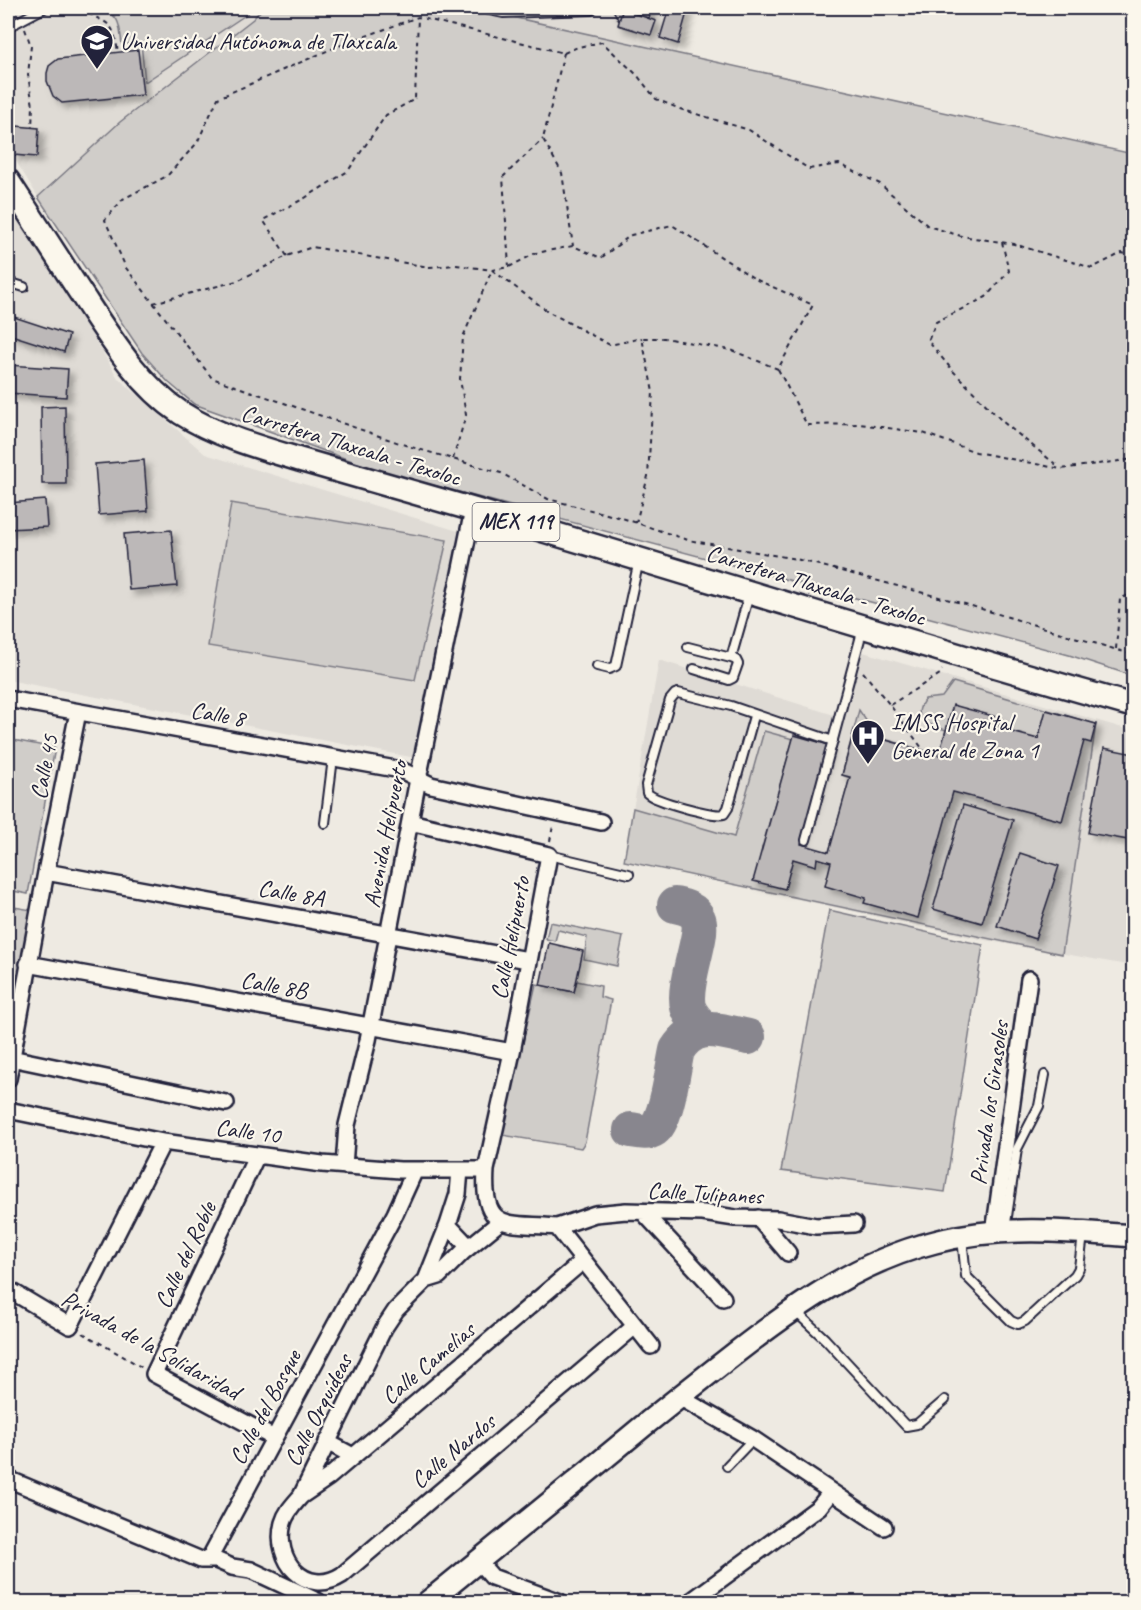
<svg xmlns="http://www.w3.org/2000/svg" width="1141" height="1610" viewBox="0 0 1141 1610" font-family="Caveat,sans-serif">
  <defs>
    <filter id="shadow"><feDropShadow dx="5.5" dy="5.5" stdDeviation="3" flood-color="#0004"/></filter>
  </defs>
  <rect width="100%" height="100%" fill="#eeeae2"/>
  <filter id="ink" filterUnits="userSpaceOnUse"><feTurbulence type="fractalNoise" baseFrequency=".0167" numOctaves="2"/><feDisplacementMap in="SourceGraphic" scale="12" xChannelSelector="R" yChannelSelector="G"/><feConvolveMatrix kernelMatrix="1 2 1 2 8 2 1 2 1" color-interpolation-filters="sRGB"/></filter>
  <g filter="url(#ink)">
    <!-- built -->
    <path fill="#dfdbd5" d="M8,8H263L253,19L120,122L38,197L8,148Z
      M471,8H689L676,52Z
      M8,195L118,378L205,454L458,531L421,759L8,680Z
      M853,649L1133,731V966L984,940L624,861L659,660L834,715Z"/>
    <!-- green -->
    <path fill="#d0cdc9" stroke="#797882" stroke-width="1.5" d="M102,8H253L247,14L145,82L141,43L122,44C119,24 121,18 102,8Z
      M263,8H471L1133,154V676L1069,655L380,471L194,404L168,382L142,353L38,197L120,122L253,19Z
      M231,503L447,540L415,680L208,646Z
      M953,682L1096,724L1062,954L624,861L633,808L734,837L764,731L793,739L762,848L815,865L817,858L829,852L850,778L842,775L859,710L877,737L939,755L946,730C929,725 909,720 925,699L942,697Z
      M8,739L55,748L28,894L8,890Z
      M8,906L32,910L8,1045Z
      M829,910L983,945L945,1192L781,1171Z
      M550,922L623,937L617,966L584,959L587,937L558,930L555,941L546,939Z
      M577,981L601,986L600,997L611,1000L585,1142L581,1148L502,1135L536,984L574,992Z"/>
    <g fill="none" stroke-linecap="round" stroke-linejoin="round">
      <!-- taxiway -->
      <path stroke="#88868e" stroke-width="36" d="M675,905C684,907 694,909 698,919C705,935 682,983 688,1007C691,1017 698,1023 705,1029
        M631,1130C638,1131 647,1134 654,1129C667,1120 673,1067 677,1050C696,1020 719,1031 748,1037"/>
    </g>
    <!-- building -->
    <path fill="#bcb8b8" stroke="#22223b" stroke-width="1.5" filter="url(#shadow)" d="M612,8H623L619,21Z
      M623,8H634L633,13L656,21L651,35L618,25Z
      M634,8H652L649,18L633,13Z
      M669,8L688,9L678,44L660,38Z
      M138,50L143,95L62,103L53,96L47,81V73L49,66L58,59Z
      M16,126L39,128L37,157L13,155Z
      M8,315L69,335L64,352L8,334Z
      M8,365L68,369L66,397L8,393Z
      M65,406L66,484H42L41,407Z
      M144,460L148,511L99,515L95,464Z
      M45,500L47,527L8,529V503Z
      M171,530L177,586L129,590L124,534Z
      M953,705L1000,718L997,728L1038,739L1046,710L1096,724L1091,743L1084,741L1062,821L953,792L918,918L864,903L866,898L825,886L831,862L817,858L816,866L793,859L785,889L753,881L794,735L829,745L801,844L829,852L850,777L842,775L854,731L939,755Z
      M1104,748L1134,754V841L1088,833Z
      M963,805L1013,820L982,923L933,909Z
      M1020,853L1059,866L1035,939L997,926Z
      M549,943L583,951L574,992L540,985Z"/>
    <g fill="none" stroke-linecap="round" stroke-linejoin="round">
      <defs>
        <path id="service" d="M480,8L503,13L591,10L593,8
          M8,27L44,8
          M8,282L24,287
          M688,647L731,658L736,660L738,664L733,678L729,680L694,669
          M731,658L749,595
          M597,666L609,669L616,666L639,560
          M754,716L728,808L724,814C713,817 655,801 647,793L646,785L670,700L675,694L678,693L731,706L833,741
          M325,823L333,758
          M806,840L863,628
          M549,855L629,874
          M1005,1230L1017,1149L1039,1106L1045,1075
          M962,1238L966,1276L1011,1321L1018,1324L1025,1321L1075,1275L1079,1268L1083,1234
          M794,1310L825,1339L906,1426L917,1424L945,1400
          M727,1466L753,1439"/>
        <path id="minor" d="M8,699L401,770L431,785L601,822
          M410,822L549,855L512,1052L486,1170C482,1234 508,1222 557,1227L651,1346
          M46,872L528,960
          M28,964L512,1052
          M11,1058L226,1103
          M8,1079L46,872L78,712
          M8,1110L163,1142L322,1164L400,1170H486
          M257,1155L154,1374L274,1438
          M344,1166L347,1125L368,1040L418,779L473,510
          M460,1170L458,1194L448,1225L426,1280L396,1310L384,1328L301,1496C294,1504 286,1512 283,1523C273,1560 306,1598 342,1575L635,1326
          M643,1212L723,1298
          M758,1218L788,1253
          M448,1225L469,1247
          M557,1227L595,1214L626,1211L703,1213L735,1218L778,1219L816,1226L854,1224
          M994,1233L1029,979
          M426,1280L439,1276L463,1252L501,1221
          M8,1289L70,1326L163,1142
          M679,1397L753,1439L884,1527
          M327,1442L353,1456
          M8,1479L201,1560H216L232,1567L251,1570L319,1602
          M301,1496L329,1477L583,1261
          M209,1559L395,1214L415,1170
          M478,1561L492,1577L560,1602
          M690,1602L819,1507L831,1492"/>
        <path id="secondary" d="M428,1602C499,1544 571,1486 642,1427C674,1401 706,1376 738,1351C799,1304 859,1261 935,1242C1000,1225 1068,1231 1134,1236"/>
        <path id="primary" d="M8,181C31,217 55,253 78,289C107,333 137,384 181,413C217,436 261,448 301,460C359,477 417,493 475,510C695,575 913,644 1134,706"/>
      </defs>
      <!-- service casing -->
      <use href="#service" stroke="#22223b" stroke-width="12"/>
      <!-- minor casing -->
      <use href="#minor" stroke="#22223b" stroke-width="20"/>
      <!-- secondary casing -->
      <use href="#secondary" stroke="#22223b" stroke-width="26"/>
      <!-- primary casing -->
      <use href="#primary" stroke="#22223b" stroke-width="27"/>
      <!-- path -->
      <path stroke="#22223b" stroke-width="2" stroke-dasharray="4.5 4.5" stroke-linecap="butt" d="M81,8C107,27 113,16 118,53
        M25,29L31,46L28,75L33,106L32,127
        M564,53L543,139L562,173L573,246
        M1002,242L1009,271L986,297L936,322L928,341L953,371L1003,422L1059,467
        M287,256L263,220L305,198L348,171L386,115L415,99L418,17
        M1134,256L1122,253L1092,268L1014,244L961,236L928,226L880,184L839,164L809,169L749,130L680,109L656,99L637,75L602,42L578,47L564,53L418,17L336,47L218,98L197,143L167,176L123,199L105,220L126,268L212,378L408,446L501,473L548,499L622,518L688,540L796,559L965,604L1134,655
        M509,267L503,177L543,139
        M153,303L237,281L287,256L312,247L429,267L456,265L492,270L509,267L536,253L573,246L601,258L631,235L672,225L755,279L813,305L778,369L807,425L860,424L923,433L976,452L1061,469L1134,459
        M453,459L466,415L460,379L463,337L492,270L549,312L610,345L642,338
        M636,523L648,476L653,392L642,338H664L731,350L778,369
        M1116,649L1120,599L1134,592
        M863,672L890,705L922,748
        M890,705L940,674L942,670
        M550,841L553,826
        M83,1333L143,1368"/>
      <!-- service -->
      <use href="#service" stroke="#fbf7ec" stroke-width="8"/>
      <!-- minor -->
      <use href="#minor" stroke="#fbf7ec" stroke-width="15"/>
      <!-- secondary -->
      <use href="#secondary" stroke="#fbf7ec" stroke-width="21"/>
      <!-- primary -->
      <use href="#primary" stroke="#fbf7ec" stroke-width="22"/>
    </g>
  </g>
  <!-- icons -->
  <defs>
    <symbol id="university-pin" viewBox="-11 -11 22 30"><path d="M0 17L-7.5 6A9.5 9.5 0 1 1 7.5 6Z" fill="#22223b" stroke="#fbf7ec"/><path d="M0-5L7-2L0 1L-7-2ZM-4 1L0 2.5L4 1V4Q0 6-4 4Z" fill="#fff"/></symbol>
    <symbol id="hospital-pin" viewBox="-11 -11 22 30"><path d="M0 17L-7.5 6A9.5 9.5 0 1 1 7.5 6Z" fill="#22223b" stroke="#fbf7ec"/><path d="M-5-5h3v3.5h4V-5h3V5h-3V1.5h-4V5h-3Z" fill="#fff"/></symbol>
  </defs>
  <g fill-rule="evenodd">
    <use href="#university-pin" x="78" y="22" width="38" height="52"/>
    <use href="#hospital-pin" x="849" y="717" width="38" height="52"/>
  </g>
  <g text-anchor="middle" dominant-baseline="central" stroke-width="4.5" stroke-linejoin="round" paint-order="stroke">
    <!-- shield labels -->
    <rect fill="#fbf7ec" stroke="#636270" stroke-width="1.5" x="472.5" y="503" width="87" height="38" rx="4.5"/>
    <g font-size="22" font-weight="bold" fill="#22223b">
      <text x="516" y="522">MEX 119</text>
    </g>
    <!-- poi labels -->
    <g font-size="24" fill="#22223b" stroke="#fbf7ec" text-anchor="start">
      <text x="120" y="41">Universidad Autónoma de Tlaxcala</text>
      <text x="891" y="722">IMSS Hospital<tspan x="891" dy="28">General de Zona 1</tspan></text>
    </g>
    <!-- street labels -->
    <g font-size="24" fill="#22223b" stroke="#fbf7ec">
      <text transform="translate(351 445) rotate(17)">Carretera Tlaxcala - Texoloc</text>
      <text transform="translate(816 585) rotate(17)">Carretera Tlaxcala - Texoloc</text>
      <text transform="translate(218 714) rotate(10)">Calle 8</text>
      <text transform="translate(44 767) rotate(-79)">Calle 45</text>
      <text transform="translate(385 834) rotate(-79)">Avenida Helipuerto</text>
      <text transform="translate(291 893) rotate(10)">Calle 8A</text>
      <text transform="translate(510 938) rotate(-79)">Calle Helipuerto</text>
      <text transform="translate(274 985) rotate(10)">Calle 8B</text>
      <text transform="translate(989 1103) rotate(-82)">Privada los Girasoles</text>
      <text transform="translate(248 1131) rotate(8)">Calle 10</text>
      <text transform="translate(705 1193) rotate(3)">Calle Tulipanes</text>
      <text transform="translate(185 1255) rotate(-65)">Calle del Roble</text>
      <text transform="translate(151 1345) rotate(29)">Privada de la Solidaridad</text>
      <text transform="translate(428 1363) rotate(-40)">Calle Camelias</text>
      <text transform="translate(265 1407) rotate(-62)">Calle del Bosque</text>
      <text transform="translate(318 1410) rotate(-63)">Calle Orquídeas</text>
      <text transform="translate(453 1451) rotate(-40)">Calle Nardos</text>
    </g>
  </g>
  <!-- margin -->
  <rect width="1141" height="1610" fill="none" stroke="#fbf7ec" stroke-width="30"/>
  <rect x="15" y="15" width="1111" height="1580" fill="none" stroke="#22223b" stroke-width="2" filter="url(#ink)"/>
</svg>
